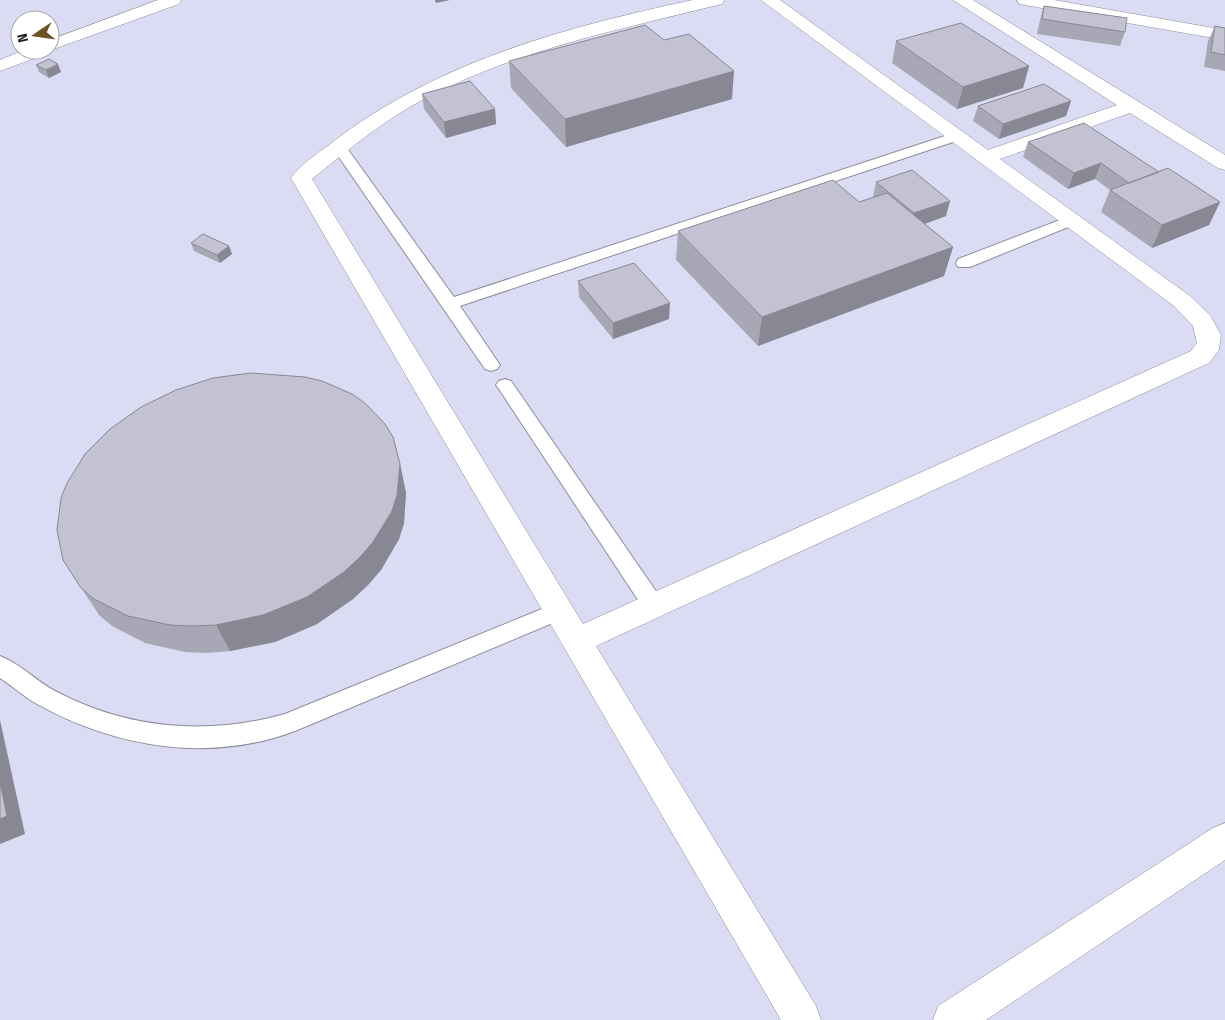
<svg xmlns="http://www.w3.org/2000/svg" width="1225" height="1020" viewBox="0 0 1225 1020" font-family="'Fira Sans Condensed',sans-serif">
  <rect width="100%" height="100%" fill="#e7e7f9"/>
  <!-- built -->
  <path fill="#dbdbf4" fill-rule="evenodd" d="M0,0H1225V1020H0ZM20,20H50V50H20Z"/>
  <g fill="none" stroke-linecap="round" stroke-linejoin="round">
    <defs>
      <path id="service" d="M957,132L962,133L964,136L962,139L460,306L500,365L497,369L491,371L485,369L332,147L334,144H344L454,297Z
        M1073,215L1078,217L1081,220L1078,223L970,267H958L956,263L958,259Z
        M505,379L511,381L662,600L665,606L662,612L654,615L646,612L499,389L496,385L499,381Z
        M559,602L567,605L570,611L567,617L295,731C210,763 116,748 37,704C24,697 13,686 0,678V656C21,664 36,681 55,691C127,729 206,736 285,714Z"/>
      <path id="minor" d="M158,0H181L179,4L48,51L46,54L0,71V60L24,50H50V40Z
        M693,0H724L722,4C621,29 519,49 426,98C385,119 348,150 312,179L583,624L1191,351L1197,343L1193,326L1174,306L761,0H780L988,150L1117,105L953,0H973L1225,155V170L1218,168L1130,113L1000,159L1190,296L1210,315L1221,335L1219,350L1209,363L596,646L816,1006L821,1020H781L291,178C301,163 321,152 334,141C439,61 566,27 693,0Z
        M1017,0H1054L1225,30V40L1025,5L1019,4Z
        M1225,823V860L986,1020H933L938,1006L1213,828Z"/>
    </defs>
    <!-- service casing -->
    <use href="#service" stroke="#8c8c9c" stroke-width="2"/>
    <!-- minor casing -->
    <use href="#minor" stroke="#8c8c9c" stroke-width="1"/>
    <!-- service -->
    <use href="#service" fill="#fff" fill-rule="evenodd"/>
    <!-- minor -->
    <use href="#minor" fill="#fff" fill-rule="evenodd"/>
  </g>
  <!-- wall -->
  <path fill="#a7a7b5" d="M1044,6L1125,32L1120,46L1037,34L1040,20Z
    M1215,26L1225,28V71L1204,67L1208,41Z
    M896,41L1029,66L1023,88L957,109L892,63Z
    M509,61L732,99L566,147L511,88Z
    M36,65L61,72L49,78L39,72Z
    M422,94L495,109L496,124L446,138L424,109Z
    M1071,101L1066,116L999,139L973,121L978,106Z
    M1028,142L1159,172L1220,202L1209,225L1152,248L1101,212L1110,190L1095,179L1068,189L1023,157Z
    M876,182L946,216L925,224L953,247L944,276L758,346L676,260L678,231L859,202L873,197Z
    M191,243L229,246L232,254L220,263L194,251Z
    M578,281L669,319L613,339L579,297Z
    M400,464L406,493L404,523L399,539L381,570L368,585L353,599L317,624L275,642L230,651L207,653L185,652L145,643L112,626L99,615L63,560Z"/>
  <!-- shaded-wall -->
  <path fill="#888894" d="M435,0H450L436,3Z
    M58,64L61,72L49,78L46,70Z
    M1029,66L1023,88L957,109L963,87Z
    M734,71L732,99L566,147L565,119Z
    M1071,101L1066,116L999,139L1003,124Z
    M495,109L496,124L446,138L444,122Z
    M1101,163L1095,179L1068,189L1074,173Z
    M950,201L946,216L910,229L914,213Z
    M1220,202L1209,225L1152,248L1162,225Z
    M229,246L232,254L220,263L217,255Z
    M953,247L944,276L758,346L762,317Z
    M670,303L669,319L613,339V323Z
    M400,464L406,493L404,523L399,539L381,570L368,585L353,599L317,624L275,642L230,651L216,625Z
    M0,720L25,834L0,844Z"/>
  <!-- building -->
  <path fill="#c2c2d3" stroke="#888894" d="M1044,6L1127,18L1125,32L1042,19Z
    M961,23L1029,66L963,87L896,41Z
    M645,25L664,40L689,34L734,71L565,119L509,61Z
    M1215,26L1225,28V55L1211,52Z
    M49,59L58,64L46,70L36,65Z
    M470,81L495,109L444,122L422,94Z
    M1044,84L1071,101L1003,124L978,106Z
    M1084,123L1159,172L1129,183L1101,163L1074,173L1028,142Z
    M1168,168L1220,202L1162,225L1110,190Z
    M912,170L950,201L914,213L876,182Z
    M833,180L859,202L887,193L953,247L762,317L678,231Z
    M203,234L229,246L217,255L191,243Z
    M634,263L670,303L613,323L578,281Z
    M251,373L305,377L322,381L352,394L365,403L385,424L393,437L400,464L397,495L392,511L373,542L360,557L344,572L307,597L263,615L216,625L193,626L170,625L128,616L94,599L81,588L63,560L57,530L61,498L67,483L85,454L110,429L141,407L176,390L213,378Z
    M0,782L7,816L0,819Z"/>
  <!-- north arrow -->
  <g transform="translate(35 35) rotate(257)"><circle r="24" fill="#ffffff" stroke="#a5a5a8"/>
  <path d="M0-4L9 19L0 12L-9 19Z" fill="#6e5225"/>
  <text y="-8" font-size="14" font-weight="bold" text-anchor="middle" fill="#1f1f25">N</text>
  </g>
</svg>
